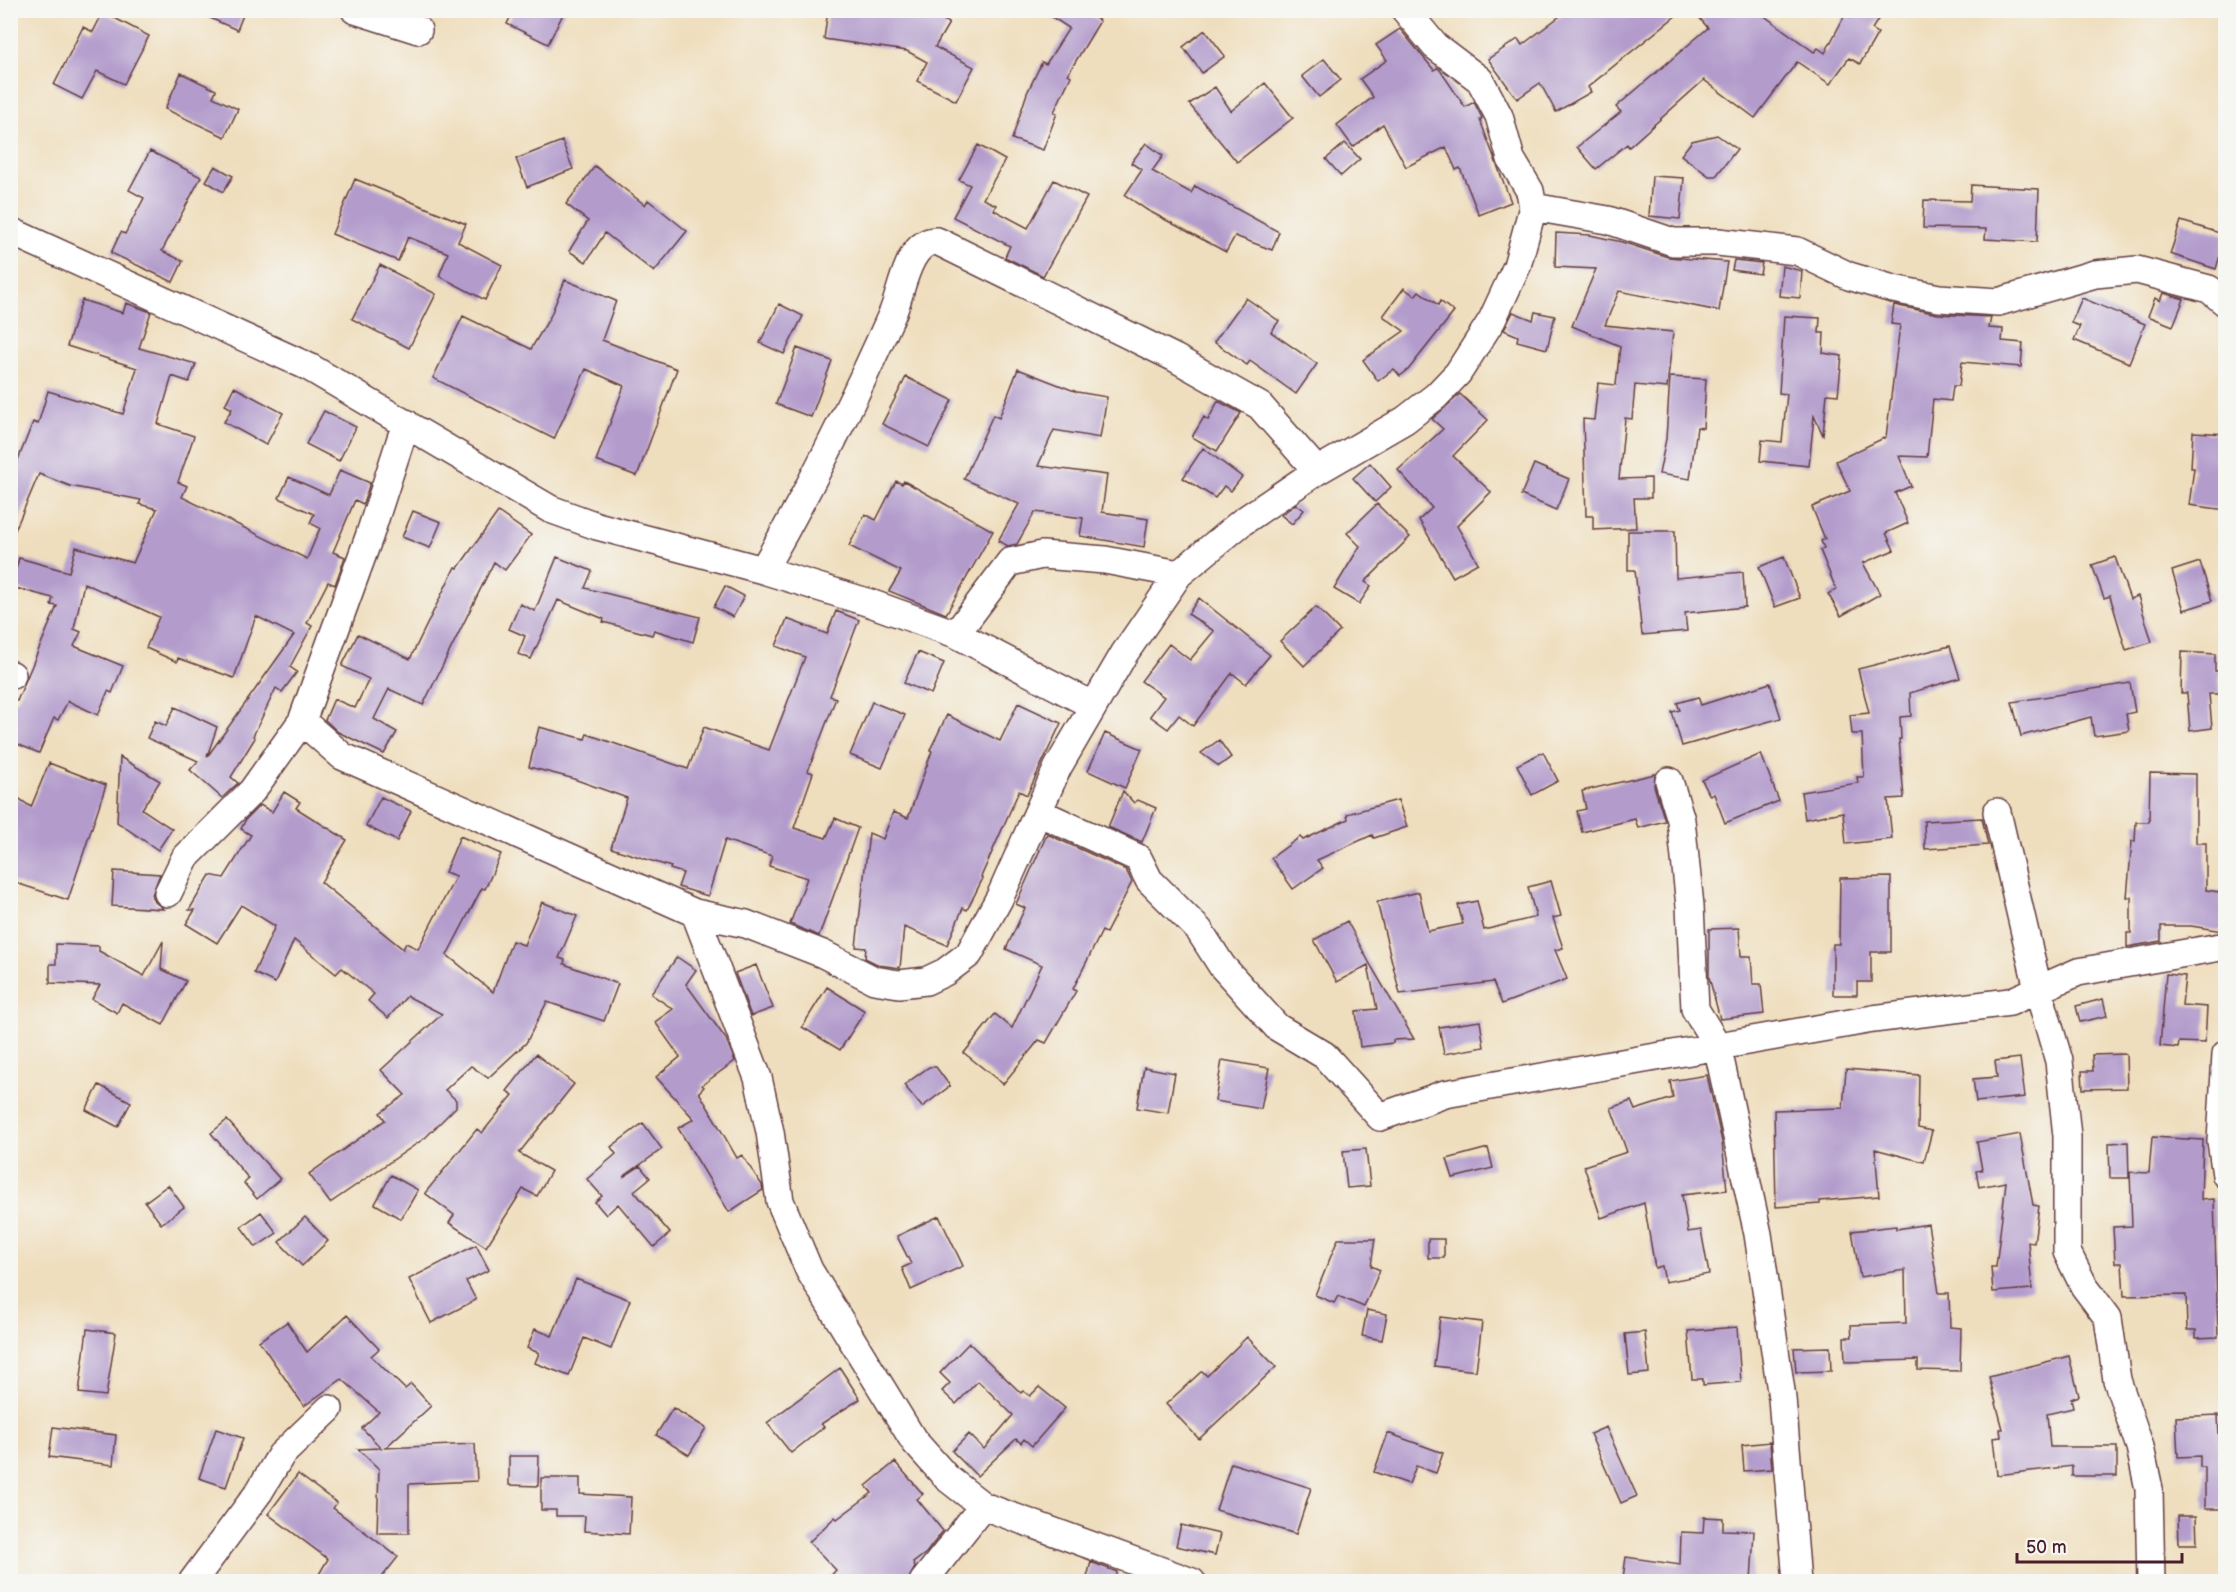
<svg xmlns="http://www.w3.org/2000/svg" width="2236" height="1592" viewBox="0 0 2236 1592" font-family="'Balsamiq Sans',sans-serif">
  <rect width="100%" height="100%" fill="#f6f6f2"/>
  <filter id="ink" filterUnits="userSpaceOnUse"><feTurbulence type="fractalNoise" baseFrequency=".0167" numOctaves="2"/><feDisplacementMap in="SourceGraphic" scale="12" xChannelSelector="R" yChannelSelector="G"/><feConvolveMatrix kernelMatrix="1 2 1 2 8 2 1 2 1" color-interpolation-filters="sRGB"/></filter>
  <filter id="wash" filterUnits="userSpaceOnUse"><feTurbulence type="fractalNoise" baseFrequency=".008" numOctaves="4" result="noise"/><feDisplacementMap in="SourceGraphic" scale="24" xChannelSelector="R" yChannelSelector="G"/><feGaussianBlur stdDeviation="1.35" result="paint"/><feColorMatrix in="noise" values="0 0 0 0 0 0 0 0 0 0 0 0 0 0 0 0 0 1.4 0 .05"/><feComposite in="paint" operator="in"/></filter>
  <g filter="url(#wash)">
    <rect width="100%" height="100%" fill="#efdebd"/>
    <g id="blocks">
      <!-- building -->
      <path fill="#b39ccc" d="M192,10H245L237,30Z
        M514,10H565L548,44L507,24Z
        M828,10H927L949,23L935,47L974,67L956,101L917,81L927,62L907,51L824,39Z
        M1041,10H1083L1100,21L1068,74L1071,76L1054,112L1057,113L1043,150L1012,139L1027,93L1042,62L1046,64L1069,28Z
        M1568,10H1683L1588,87L1591,92L1556,112L1540,83L1517,99L1488,59L1518,39L1522,45Z
        M1693,10H1756L1814,52L1818,48L1825,53L1845,15L1851,18L1857,10H1884L1872,29L1878,33L1860,64L1849,58L1830,84L1797,62L1755,118L1704,80L1629,147L1627,144L1596,169L1577,147L1621,112L1616,107L1708,28Z
        M103,12L149,36L124,84L97,71L82,99L54,85L83,27L93,32Z
        M1400,29L1434,70L1437,68L1440,70L1465,107L1474,102L1482,118L1480,120L1511,202L1479,215L1460,168L1456,170L1446,147L1406,167L1383,124L1353,147L1337,125L1373,97L1360,79L1387,60L1376,45Z
        M1205,30L1225,56L1202,73L1183,47Z
        M1324,59L1341,80L1319,97L1302,76Z
        M181,73L216,90L213,97L238,109L225,137L165,109Z
        M1265,83L1293,118L1237,162L1189,104L1215,87L1231,111Z
        M1717,135L1737,149L1716,176H1709L1681,155L1692,141Z
        M562,141L573,169L527,187L516,159Z
        M1146,143L1163,156L1152,171L1191,193L1195,186L1279,232L1272,250L1235,236L1226,252L1147,210L1125,195L1142,170L1131,163Z
        M1345,143L1360,159L1341,176L1326,159Z
        M978,145L1005,160L983,199L996,205L994,210L1028,228L1054,180L1087,197L1043,276L1005,257L1010,246L953,217L970,185L959,180Z
        M150,151L201,177L162,251L183,261L173,282L111,253L121,232L125,234L144,198L129,190Z
        M215,166L233,176L223,192L206,181Z
        M595,166L645,205L648,200L687,231L654,272L605,233L586,262L569,251L588,221L566,204Z
        M1652,176L1684,178L1680,219L1649,216Z
        M355,179L466,224L458,242L502,265L485,300L439,276L448,253L408,237L398,261L332,234Z
        M1971,185L2039,189L2037,242L1985,239L1986,229L1923,228L1924,200L1970,201Z
        M2181,221L2226,235L2216,269L2170,254Z
        M1556,233L1590,235L1622,242L1668,257L1727,262L1719,311L1619,291L1605,325L1673,332L1667,388L1635,385L1632,419L1625,418L1619,479L1651,478V498H1634L1636,528L1593,530V516H1586L1583,419L1594,420L1598,383L1616,385L1620,346L1572,326L1596,269L1555,267Z
        M1734,260L1762,263L1760,274L1732,270Z
        M380,265L436,294L409,348L352,319Z
        M1782,266L1802,271L1800,298L1779,296Z
        M565,280L616,301L602,340L677,369L637,476L596,461L624,386L586,369L554,439L433,378L463,316L531,349L550,317Z
        M1404,288L1415,296L1419,291L1438,305L1440,301L1454,312L1408,370L1400,376L1394,369L1378,381L1363,360L1404,331L1383,316Z
        M2163,293L2184,299L2173,326L2148,316L2155,298L2160,301Z
        M1246,298L1279,321L1271,332L1317,364L1296,394L1250,361L1247,365L1214,342Z
        M2082,298L2145,324L2129,363L2074,340L2080,326L2071,323Z
        M82,300L123,313L126,303L151,312L139,348L196,364L189,382L172,376L158,424L194,436L178,482L187,486L182,497L307,559L320,528L310,523L314,514L279,498L289,477L329,495L340,470L370,483L363,504L355,500L333,552L345,557L335,585L328,582L307,623L312,626L290,667L297,672L282,692L276,688L253,736L255,738L231,777L238,783L222,798L190,770L198,761L147,738L155,721L166,726L175,707L217,727L207,757L294,635L256,616L234,678L178,658L177,662L146,648L159,617L84,583L74,629L81,632L74,646L123,666L112,693L108,691L98,715L68,701L58,720L54,718L39,753L10,741V698L17,701L57,606L51,605L53,598L11,587L19,558L69,572L76,547L133,563L157,509L139,504L141,500L70,486L39,474L10,542V480L33,422L38,424L48,391L123,414L137,368L67,346Z
        M779,304L803,316L784,354L760,343Z
        M1894,305L1938,314L1991,317L1989,328L2003,329L2002,341L2023,343L2021,367L1962,362L1959,386H1953L1951,401L1933,399L1927,457L1899,456L1911,486L1895,493L1908,523L1886,533L1894,550L1863,563L1880,594L1841,616L1828,594L1836,589L1820,550L1824,548L1821,541L1825,539L1812,507L1850,491L1836,461L1886,437L1900,325L1891,324Z
        M1513,312L1533,320L1535,312L1555,316L1547,349L1517,341L1518,336L1504,330Z
        M1784,316L1820,318L1819,333H1824L1823,353L1842,356L1838,395L1827,394L1823,435L1814,416L1809,466L1760,461L1762,440L1782,442L1787,394L1779,393Z
        M797,348L832,361L811,417L776,404Z
        M1018,369L1077,392L1107,397L1100,438L1054,430L1038,466L1107,475L1102,512L1148,519L1144,547L1080,536L1083,518L1035,512L1017,544L1008,546L998,541L1019,504L964,479L993,415L999,418Z
        M906,377L952,400L929,447L882,424Z
        M1670,377L1706,379L1703,428L1697,427L1690,479L1659,474L1666,439Z
        M234,387L283,413L266,445L224,422L232,409L225,405Z
        M1460,394L1488,420L1453,456L1491,492L1457,526L1478,563L1453,577L1419,520L1432,508L1398,470L1443,429L1432,419Z
        M1218,401L1241,413L1217,451L1192,437L1204,417L1208,420Z
        M324,411L356,427L339,461L306,444Z
        M2193,432L2226,434V510L2189,505L2194,468H2191Z
        M1203,448L1242,477L1231,491L1224,486L1215,498L1183,478Z
        M1370,463L1391,487L1375,502L1353,478Z
        M1534,464L1569,479L1556,510L1521,495Z
        M896,481L902,484L904,481L993,531L946,614L889,591L901,571L849,546L865,514L876,520Z
        M1296,504L1304,510L1292,524L1281,515Z
        M1377,504L1410,537L1365,582L1371,586L1359,604L1334,589L1360,546L1347,533Z
        M413,511L441,522L430,548L402,537Z
        M498,512L531,535L505,570L494,562L423,705L389,689L374,719L397,732L384,754L338,732L325,720L334,699L355,708L369,679L342,666L358,634L410,659L455,567L458,568Z
        M1628,531H1675L1676,578L1743,572L1745,607L1685,613L1687,631L1642,635L1635,570H1628Z
        M557,557L592,571L585,588L700,617L693,642L654,630L652,635L603,622L604,619L558,600L531,659L518,654L525,636L509,629L520,604L535,611Z
        M1784,557L1800,598L1775,607L1759,567Z
        M2115,557L2130,599L2138,596L2152,642L2126,650L2110,596L2104,598L2092,565Z
        M2200,562L2212,601L2184,610L2172,571Z
        M725,586L744,596L733,617L714,607Z
        M1199,598L1270,655L1246,684L1232,673L1193,726L1179,715L1168,729L1150,716L1164,697L1141,681L1169,644L1190,660L1214,631L1188,614Z
        M1316,607L1340,631L1304,666L1280,641Z
        M836,611L859,620L830,696L836,698L808,771L813,773L794,828L826,838L835,818L858,828L819,936L790,924L807,878L769,866L772,856L725,840L708,896L678,887L683,873L670,869L671,867L611,848L627,798L571,778L529,767L539,727L585,739L587,734L688,769L704,727L769,750L805,657L776,646L787,619L827,634Z
        M1950,646L1960,678L1910,693L1911,716L1900,717L1901,739H1899L1904,798L1888,799L1892,839L1846,844L1843,812L1805,819L1801,792L1858,783L1857,777H1864L1862,734H1852L1850,715L1869,713L1858,669Z
        M918,652L944,663L931,694L904,683Z
        M2182,652L2215,654V671H2220L2219,694H2209L2212,728L2190,731L2187,693H2181Z
        M1770,683L1781,718L1682,746L1672,712L1680,710L1677,703L1698,697L1701,705Z
        M2130,683L2135,712L2126,714L2129,731L2094,736L2091,717L2021,736L2012,702Z
        M872,702L905,715L882,768L850,755Z
        M1018,703L1061,723L1027,795L1019,791L981,877L983,878L967,910L963,908L947,945L904,927L900,968L879,965L865,958L866,948L856,947L869,833L883,839L893,812L908,818L932,751L930,750L947,715L1000,741Z
        M1105,733L1142,749L1125,788L1088,771Z
        M1219,740L1231,757L1219,766L1201,753Z
        M1543,752L1558,781L1532,795L1517,765Z
        M1761,754L1779,801L1725,823L1714,794L1710,796L1702,780Z
        M120,757L160,781L142,809L172,829L158,850L117,822Z
        M49,763L106,785L68,900L10,881V792L31,807Z
        M2150,773L2196,774V843H2206V890L2226,893V914L2222,931L2191,926H2161V941L2127,947V933H2131V897H2127L2132,841H2135L2136,822H2149Z
        M1655,774L1654,786L1665,821L1638,828L1635,819L1582,832L1577,811L1586,809L1582,791Z
        M1123,791L1134,803L1138,800L1156,808L1142,842L1108,827Z
        M284,792L300,802L296,808L347,840L321,882L403,949L406,943L418,949L456,876L445,872L460,836L501,854L485,889L482,888L447,955L493,992L512,941L524,945L542,902L577,916L559,958L565,960L564,964L618,984L604,1021L547,1002L526,1043L488,1078L471,1066L445,1090L456,1100V1107L425,1138L330,1203L309,1174L385,1120L380,1113L405,1095L381,1070L442,1014L407,996L388,1018L368,1001L374,994L342,968L336,974L294,940L275,983L254,973L275,926L241,905L217,943L186,924L195,910H189L210,875L224,878L251,835L241,829L246,819L260,805L272,812Z
        M381,797L411,811L397,841L366,826Z
        M1398,800L1407,827L1374,838L1372,835L1317,860L1323,868L1293,889L1271,858L1300,837L1303,840L1348,819L1347,814Z
        M1982,818L1988,845L1925,849L1924,821Z
        M1047,834L1126,870L1132,882L1106,933L1102,931L1073,989L1076,991L1046,1043L1039,1040L1003,1084L964,1053L995,1014L1012,1028L1042,965L1006,949L1025,908L1016,904Z
        M114,871L160,874L152,895L155,902L164,909L112,906Z
        M1891,877V952H1871V982H1857V995H1833V944H1839L1840,878Z
        M1551,881L1561,916L1553,918L1563,948L1555,950L1567,979L1502,1004L1493,982L1400,994L1377,902L1419,892L1428,931L1463,924L1458,905L1477,901L1484,930L1536,917L1528,887Z
        M1347,921L1370,964L1414,1039L1393,1040V1043L1360,1047L1356,1011L1377,1009L1368,965L1337,982L1314,940Z
        M1739,928L1741,956H1751L1753,984H1761L1764,1014L1720,1019L1709,977V929Z
        M163,941L161,969L186,981L163,1025L122,1003L117,1013L92,999L100,985L50,983V964H56V944L99,946V951L144,976Z
        M677,957L696,970L686,984L726,1039L735,1061L702,1085L704,1087L699,1092L737,1158L742,1155L762,1185L763,1190L729,1212L678,1128L694,1119L656,1077L680,1057L655,1022L673,1009L651,994Z
        M756,965L773,1008L751,1016L735,973Z
        M2166,974L2185,976L2182,1005L2207,1007L2205,1043L2179,1042L2178,1048L2160,1046Z
        M827,987L865,1011L840,1050L802,1027Z
        M2103,999L2107,1016L2080,1022L2076,1006Z
        M1480,1021L1484,1047L1444,1054L1439,1027Z
        M536,1054L574,1084L519,1153L551,1171L537,1196L523,1189L486,1247L449,1223L454,1215L425,1193L477,1129L482,1133L513,1095L507,1091Z
        M2126,1054L2127,1088L2083,1089L2082,1071H2093L2092,1055Z
        M2020,1058L2025,1097L1976,1102L1973,1079L1997,1077L1995,1061Z
        M1222,1060L1269,1068L1261,1109L1215,1101Z
        M929,1067H936L950,1086L922,1107L904,1085Z
        M1144,1067L1175,1073L1168,1113L1137,1108Z
        M1846,1069L1919,1075L1918,1128L1932,1131L1924,1162L1875,1149L1879,1196L1820,1201V1204L1776,1207L1774,1110L1843,1108Z
        M1707,1075L1722,1142L1727,1190L1682,1195L1688,1232L1701,1230L1709,1274L1665,1282L1662,1266L1655,1268L1644,1203L1601,1218L1584,1166L1627,1152L1611,1108L1631,1101L1635,1110L1673,1098L1670,1081Z
        M99,1085L131,1102L118,1127L86,1110Z
        M227,1120L280,1179L257,1199L244,1183L249,1179L211,1133Z
        M643,1123L662,1149L623,1177L640,1166L650,1178L634,1191L670,1233L654,1247L618,1204L606,1215L595,1202L602,1196L587,1179L616,1154L611,1147Z
        M2020,1134L2033,1205L2039,1206L2034,1243L2028,1242L2032,1289L1993,1292L1991,1267H1996L2006,1182L1979,1187L1976,1171L1982,1170L1977,1142Z
        M2152,1137L2203,1140L2201,1200L2214,1199L2218,1337L2196,1338V1330H2187L2186,1295L2124,1296L2122,1263H2115L2113,1227L2132,1226L2130,1172L2149,1173Z
        M2128,1142L2129,1178H2110L2109,1143Z
        M1488,1148L1493,1168L1453,1178L1447,1159Z
        M1366,1149L1370,1186L1347,1188L1343,1151Z
        M391,1175L418,1190L401,1219L375,1204Z
        M168,1185L184,1207L161,1224L145,1202Z
        M261,1212L277,1233L256,1247L241,1227Z
        M939,1216L963,1266L911,1290L902,1268L911,1264L897,1236Z
        M305,1217L328,1241L302,1266L279,1242Z
        M1928,1224L1939,1293H1949L1950,1327L1961,1328L1960,1371L1918,1370V1360L1845,1362L1844,1337H1852L1851,1325L1906,1323L1905,1270L1860,1277L1852,1231L1896,1226V1229Z
        M1338,1239H1375L1371,1266L1380,1270L1364,1307L1338,1296L1334,1303L1315,1295Z
        M1428,1239H1444V1258H1428Z
        M476,1245L489,1270L466,1281L476,1300L431,1323L409,1279Z
        M576,1279L630,1300L611,1349L584,1338L569,1376L535,1363L539,1353L527,1348L535,1329L552,1336Z
        M1367,1310L1387,1314L1382,1340L1362,1336Z
        M347,1315L379,1349L371,1356L405,1389L411,1384L431,1406L385,1448L475,1444L477,1481L409,1484V1533H377L379,1469L358,1449L381,1448L362,1428L379,1412L342,1379L304,1406L259,1341L287,1322L307,1352Z
        M1440,1317L1482,1322L1476,1371L1434,1366Z
        M1737,1327L1741,1382L1703,1385V1379H1692L1688,1331Z
        M87,1329L116,1333L106,1396L79,1393Z
        M1645,1332L1649,1373L1629,1375L1625,1334Z
        M1247,1337L1276,1367L1199,1439L1166,1404L1202,1371L1207,1376Z
        M969,1343L1021,1393L1023,1391L1030,1396L1039,1387L1065,1408L1032,1446L1024,1439L1021,1443L1016,1439L977,1476L952,1451L969,1434L984,1449L1013,1415L978,1381L956,1404L942,1391L950,1383L940,1373Z
        M1830,1347L1831,1371L1796,1372L1794,1348Z
        M2069,1356L2079,1396L2071,1399L2073,1408L2047,1414L2050,1447H2117V1476H2072V1466L1997,1475L1993,1438L2001,1437L2000,1429H2003L1989,1377Z
        M840,1368L860,1399L821,1424L824,1427L791,1453L767,1423Z
        M673,1408L706,1428L689,1455L656,1435Z
        M2218,1415L2221,1476H2226V1509H2205V1467H2200V1456L2178,1457L2176,1417Z
        M53,1427L116,1435L113,1465L49,1457Z
        M1606,1427L1637,1496L1621,1503L1590,1434Z
        M216,1429L243,1438L226,1487L199,1478Z
        M1388,1433L1443,1453L1436,1473L1416,1466L1409,1484L1374,1472Z
        M1770,1442L1772,1469L1744,1471L1742,1445Z
        M509,1456H539L538,1486L509,1485Z
        M895,1462L923,1494L917,1499L943,1531L926,1553L913,1563L915,1567L908,1581H826L836,1570L809,1542L835,1517L837,1519L872,1493L866,1486Z
        M1231,1463L1311,1488L1296,1534L1216,1510Z
        M298,1474L337,1503L333,1508L398,1557L379,1581H315L328,1559L268,1514Z
        M541,1478H580V1494L631,1497L629,1534L584,1531L585,1516H556V1510H541Z
        M2178,1516H2196L2197,1544H2179Z
        M1704,1517L1723,1518V1530L1754,1531L1751,1581H1630L1623,1578L1626,1557L1680,1565L1681,1532L1703,1533Z
        M1181,1525L1220,1534L1215,1555L1176,1546Z
        M1091,1562L1117,1572L1115,1581H1086Z"/>
    </g>
  </g>
  <g filter="url(#ink)">
    <use href="#blocks" fill-opacity="0" stroke="#633c41" stroke-width="1.5"/>
    <g fill="none" stroke-linecap="round" stroke-linejoin="round">
      <defs>
        <path id="minor" d="M355,10L418,30
          M1533,207L1608,220L1673,242H1718L1797,251L1849,276L1893,289L1939,298L1998,302L2095,274L2137,270L2209,289L2226,303
          M10,231L309,367L550,509L597,526L763,570L870,603L956,634L1092,705
          M763,570C811,487 854,400 893,312C902,291 908,240 937,241L1175,358L1260,406L1317,471
          M956,634L1010,562L1042,555L1105,560L1179,574
          M10,675H12
          M302,721L342,756L695,913L758,1078L770,1132L780,1201L809,1270L914,1441L947,1478L983,1506L1192,1582
          M1669,781L1681,820L1690,906L1695,1009L1717,1045L1758,1234L1782,1398L1797,1582
          M1038,812L1138,858L1149,880L1199,930L1222,966L1277,1027L1324,1055L1380,1117L1445,1094L1873,1019L2010,1002L2078,972L2226,946
          M1997,812L2038,989L2059,1061L2067,1136V1252L2084,1286L2108,1318L2117,1380L2140,1447L2149,1489L2151,1582
          M168,893L185,858L252,791L302,721L369,537L406,423
          M695,913L746,924L823,954L874,980L899,984L926,981L945,972L969,954L1000,897L1058,767L1124,654L1179,574L1242,522L1317,471L1405,420L1436,396L1458,373L1492,320L1517,266L1533,207L1530,191L1511,159L1499,116L1480,80L1435,46L1405,10
          M2226,1054L2221,1141L2226,1175
          M192,1582L259,1492L281,1455L329,1409
          M923,1582L983,1506"/>
      </defs>
      <!-- minor casing -->
      <use href="#minor" stroke="#633c41" stroke-width="30"/>
      <!-- minor -->
      <use href="#minor" stroke="#fff" stroke-width="27"/>
    </g>
  </g>
  <!-- margin -->
  <rect width="2236" height="1592" fill="none" stroke="#f6f6f2" stroke-width="36"/>
  <!-- scale -->
  <path d="M2017 1553v9h165v-9" fill="none" stroke="#4a1f2b" stroke-width="3"/>
  <text x="2026" y="1553" font-size="18" fill="#4a1f2b" stroke="#f6f6f2" stroke-width="4.5" paint-order="stroke">50 m</text>
</svg>
